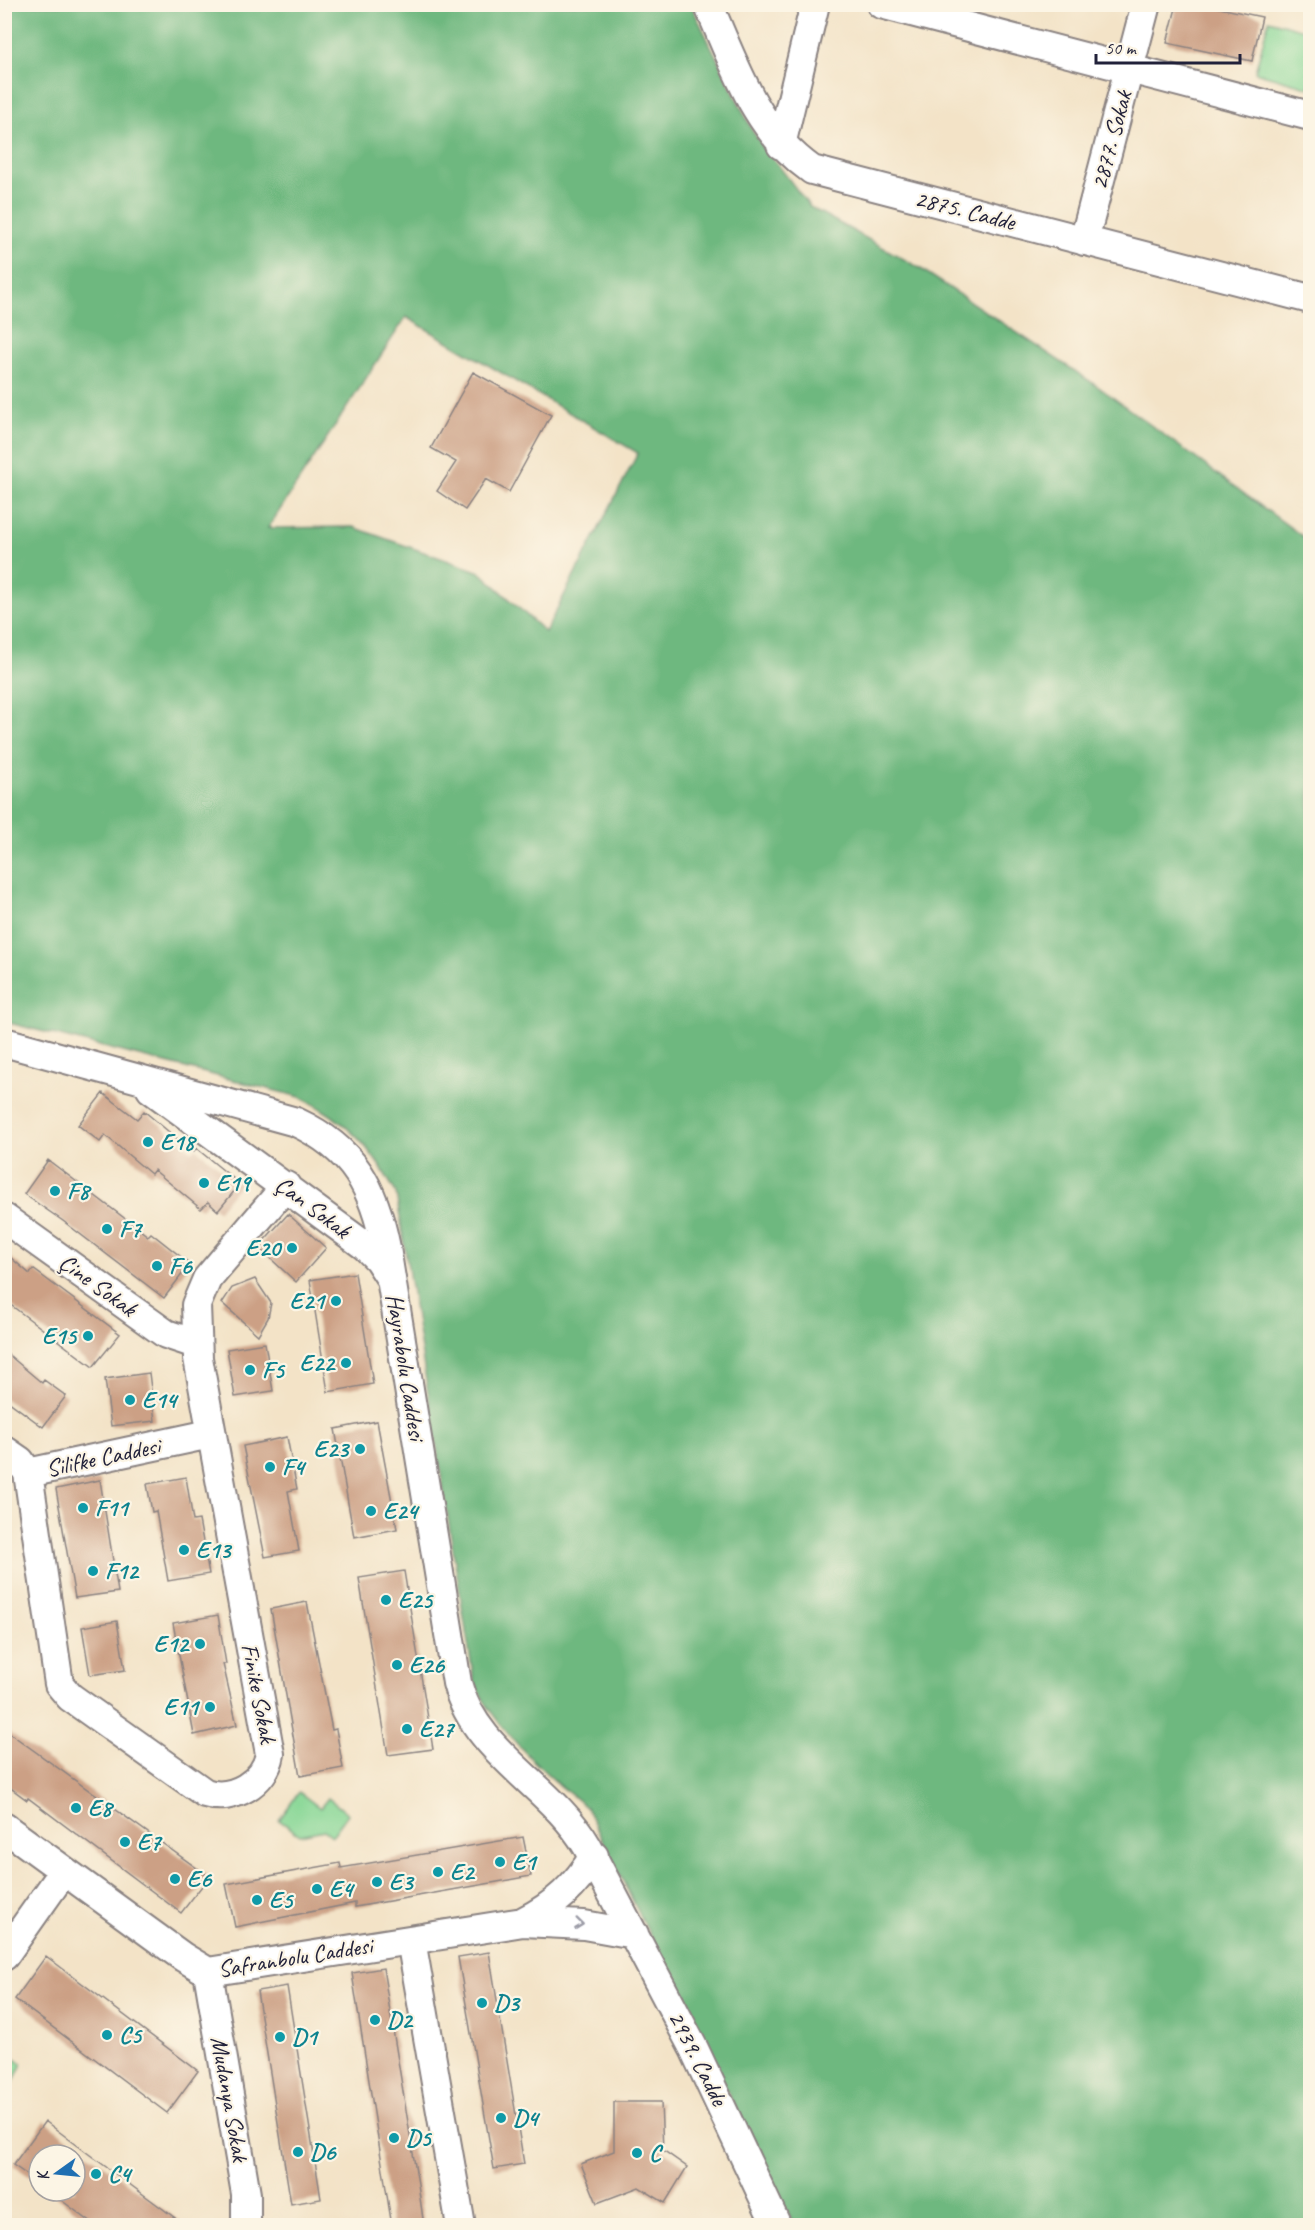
<svg xmlns="http://www.w3.org/2000/svg" width="1315" height="2230" viewBox="0 0 1315 2230" font-family="Caveat,sans-serif">
  <rect width="100%" height="100%" fill="#fcf5e5"/>
  <filter id="ink" filterUnits="userSpaceOnUse"><feTurbulence type="fractalNoise" baseFrequency=".0167" numOctaves="2"/><feDisplacementMap in="SourceGraphic" scale="12" xChannelSelector="R" yChannelSelector="G"/><feConvolveMatrix kernelMatrix="1 2 1 2 8 2 1 2 1" color-interpolation-filters="sRGB"/></filter>
  <filter id="wash" filterUnits="userSpaceOnUse"><feTurbulence type="fractalNoise" baseFrequency=".008" numOctaves="4" result="noise"/><feDisplacementMap in="SourceGraphic" scale="24" xChannelSelector="R" yChannelSelector="G"/><feGaussianBlur stdDeviation="1.35" result="paint"/><feColorMatrix in="noise" values="0 0 0 0 0 0 0 0 0 0 0 0 0 0 0 0 0 1.4 0 .05"/><feComposite in="paint" operator="in"/></filter>
  <g filter="url(#wash)">
    <rect width="100%" height="100%" fill="#f3e3c7"/>
    <!-- green -->
    <path fill="#88d796" stroke="#557c68" stroke-width="1.5" d="M1269,20L1310,32V88L1255,72Z
      M299,1792L320,1808L328,1798L348,1814L332,1836L324,1830L300,1835L279,1820Z
      M4,2052L22,2064L7,2094L4,2093Z"/>
    <!-- forest -->
    <path fill="#6eb87f" stroke="#486d5d" stroke-width="1.5" fill-rule="evenodd" d="M4,5H691L753,132L810,207L918,267L1096,385L1310,542V2225H794L586,1807C546,1775 494,1729 474,1681L396,1193C370,1146 348,1121 300,1097L5,1022ZM406,317L638,453L545,632L480,572L353,527L268,528Z"/>
    <g id="blocks">
      <!-- building -->
      <path fill="#cca085" d="M1177,4H1201L1262,17L1252,61L1167,43Z
        M473,372L551,415L509,492L486,479L465,510L437,491L456,462L431,448Z
        M103,1093L137,1119L144,1111L193,1152L196,1148L240,1184L218,1211L208,1202L201,1209L154,1170L151,1174L105,1135L100,1142L78,1125Z
        M48,1160L148,1236L151,1233L190,1264L164,1298L63,1221L24,1194Z
        M288,1214L326,1248L296,1282L258,1247Z
        M4,1252L30,1274L33,1269L120,1334L93,1367L4,1300Z
        M355,1273L373,1384L328,1392L310,1280Z
        M255,1279L271,1303L268,1318L258,1335L222,1303L232,1288Z
        M265,1343L273,1391L235,1397L227,1349Z
        M4,1351L42,1383L44,1380L66,1396L43,1427L4,1398Z
        M149,1373L155,1421L111,1426L105,1379Z
        M377,1421L397,1529L354,1537L335,1429Z
        M287,1437L297,1489L288,1491L299,1551L265,1557L243,1446Z
        M186,1477L193,1521L199,1520L209,1574L168,1581L156,1511L152,1512L147,1484Z
        M100,1480L118,1592L75,1598L56,1489Z
        M404,1571L433,1749L388,1755L359,1578Z
        M307,1602L332,1730L336,1729L343,1768L300,1776L271,1609Z
        M218,1615L226,1664H223L237,1725L194,1735L173,1623Z
        M117,1621L125,1670L90,1675L82,1627Z
        M4,1729L209,1877L181,1913L28,1798L27,1800L4,1783Z
        M523,1837L531,1876L355,1907V1903L235,1927L226,1884L340,1863L341,1868Z
        M489,1952L524,2164L494,2169L458,1957Z
        M46,1956L198,2071L167,2113L15,1999Z
        M383,1968L418,2184L424,2226H392L389,2208L352,1973Z
        M287,1986L321,2199L291,2204L257,1991Z
        M614,2102H661L663,2150L687,2167L665,2203L639,2187L597,2203L581,2164L614,2151Z
        M45,2121L90,2155L186,2226H96L49,2191H75V2155H39V2183L13,2165Z"/>
    </g>
  </g>
  <g filter="url(#ink)">
    <use href="#blocks" fill-opacity="0" stroke="#8a8281" stroke-width="1.5"/>
    <g fill="none" stroke-linecap="round" stroke-linejoin="round">
      <defs>
        <path id="minor" d="M708,4C735,65 755,130 812,170L1310,299
          M881,4L1310,116
          M781,145L815,4
          M1084,241L1146,4
          M4,1042L296,1122C354,1149 374,1188 386,1248L457,1683C475,1753 552,1786 587,1846L694,2049L777,2226
          M151,1089L365,1246L378,1259L389,1276
          M4,1218L166,1334L196,1344
          M4,1450L20,1461L28,1473L210,1434
          M28,1473L59,1684L70,1697L205,1793C232,1802 265,1783 270,1754L198,1358L196,1305L207,1279L286,1186
          M4,1827L183,1957L208,1972L523,1922L584,1925L634,1934
          M524,1921C555,1905 576,1886 594,1856
          M411,1940L461,2226
          M4,1956L64,1871
          M208,1972L246,2194V2226"/>
      </defs>
      <!-- minor casing -->
      <use href="#minor" stroke="#8a8281" stroke-width="32"/>
      <!-- minor -->
      <use href="#minor" stroke="#fff" stroke-width="28"/>
    </g>
    <!-- one-way arrows -->
    <defs><path id="oneway-chevron" d="M-2-3.5L2.5 0L-2 3.5" fill="none" stroke-width="1.6" stroke-linecap="round" stroke-linejoin="round" transform="scale(1.5)"/></defs>
    <use stroke="#9c9ca7" href="#oneway-chevron" transform="translate(579 1924) rotate(7)"/>
  </g>
  <!-- markers -->
  <g fill="#0f9aa8" stroke="#fcf5e5" stroke-width="2">
    <circle cx="148" cy="1142" r="6"/>
    <circle cx="204" cy="1183" r="6"/>
    <circle cx="55" cy="1191" r="6"/>
    <circle cx="107" cy="1229" r="6"/>
    <circle cx="292" cy="1248" r="6"/>
    <circle cx="157" cy="1266" r="6"/>
    <circle cx="336" cy="1301" r="6"/>
    <circle cx="88" cy="1336" r="6"/>
    <circle cx="346" cy="1363" r="6"/>
    <circle cx="250" cy="1370" r="6"/>
    <circle cx="130" cy="1400" r="6"/>
    <circle cx="360" cy="1449" r="6"/>
    <circle cx="270" cy="1467" r="6"/>
    <circle cx="83" cy="1508" r="6"/>
    <circle cx="371" cy="1511" r="6"/>
    <circle cx="184" cy="1550" r="6"/>
    <circle cx="93" cy="1571" r="6"/>
    <circle cx="386" cy="1600" r="6"/>
    <circle cx="200" cy="1644" r="6"/>
    <circle cx="397" cy="1665" r="6"/>
    <circle cx="210" cy="1707" r="6"/>
    <circle cx="407" cy="1729" r="6"/>
    <circle cx="76" cy="1808" r="6"/>
    <circle cx="125" cy="1842" r="6"/>
    <circle cx="500" cy="1862" r="6"/>
    <circle cx="438" cy="1872" r="6"/>
    <circle cx="175" cy="1879" r="6"/>
    <circle cx="377" cy="1882" r="6"/>
    <circle cx="317" cy="1889" r="6"/>
    <circle cx="257" cy="1900" r="6"/>
    <circle cx="482" cy="2003" r="6"/>
    <circle cx="375" cy="2020" r="6"/>
    <circle cx="107" cy="2035" r="6"/>
    <circle cx="280" cy="2037" r="6"/>
    <circle cx="501" cy="2118" r="6"/>
    <circle cx="394" cy="2138" r="6"/>
    <circle cx="298" cy="2152" r="6"/>
    <circle cx="637" cy="2153" r="6"/>
    <circle cx="96" cy="2174" r="6"/>
  </g>
  <g text-anchor="middle" dominant-baseline="central" stroke-width="4.5" stroke-linejoin="round" paint-order="stroke">
    <!-- street labels -->
    <g font-size="24" fill="#22223b" stroke="#fcf5e5">
      <text transform="translate(1111 140) rotate(-75)">2877. Sokak</text>
      <text transform="translate(965 210) rotate(14)">2875. Cadde</text>
      <text transform="translate(313 1207) rotate(37)">Çan Sokak</text>
      <text transform="translate(98 1285) rotate(36)">Çine Sokak</text>
      <text transform="translate(406 1367) rotate(81)">Hayrabolu Caddesi</text>
      <text transform="translate(103 1457) rotate(-12)">Silifke Caddesi</text>
      <text transform="translate(259 1693) rotate(79)">Finike Sokak</text>
      <text transform="translate(295 1957) rotate(-9)">Safranbolu Caddesi</text>
      <text transform="translate(698 2058) rotate(63)">2939. Cadde</text>
      <text transform="translate(230 2099) rotate(80)">Mudanya Sokak</text>
    </g>
    <!-- culture labels -->
    <g font-size="24" font-weight="bold" fill="#0d838f" stroke="#fcf5e5" text-anchor="start">
      <text x="160" y="1142">E18</text>
      <text x="216" y="1183">E19</text>
      <text x="67" y="1191">F8</text>
      <text x="119" y="1229">F7</text>
      <text x="280" y="1248" text-anchor="end">E20</text>
      <text x="169" y="1266">F6</text>
      <text x="324" y="1301" text-anchor="end">E21</text>
      <text x="76" y="1336" text-anchor="end">E15</text>
      <text x="334" y="1363" text-anchor="end">E22</text>
      <text x="262" y="1370">F5</text>
      <text x="142" y="1400">E14</text>
      <text x="348" y="1449" text-anchor="end">E23</text>
      <text x="282" y="1467">F4</text>
      <text x="95" y="1508">F11</text>
      <text x="383" y="1511">E24</text>
      <text x="196" y="1550">E13</text>
      <text x="105" y="1571">F12</text>
      <text x="398" y="1600">E25</text>
      <text x="188" y="1644" text-anchor="end">E12</text>
      <text x="409" y="1665">E26</text>
      <text x="198" y="1707" text-anchor="end">E11</text>
      <text x="419" y="1729">E27</text>
      <text x="88" y="1808">E8</text>
      <text x="137" y="1842">E7</text>
      <text x="512" y="1862">E1</text>
      <text x="450" y="1872">E2</text>
      <text x="187" y="1879">E6</text>
      <text x="389" y="1882">E3</text>
      <text x="329" y="1889">E4</text>
      <text x="269" y="1900">E5</text>
      <text x="494" y="2003">D3</text>
      <text x="387" y="2020">D2</text>
      <text x="119" y="2035">C5</text>
      <text x="292" y="2037">D1</text>
      <text x="513" y="2118">D4</text>
      <text x="406" y="2138">D5</text>
      <text x="310" y="2152">D6</text>
      <text x="649" y="2153">C</text>
      <text x="108" y="2174">C4</text>
    </g>
  </g>
  <!-- margin -->
  <rect width="1315" height="2230" fill="none" stroke="#fcf5e5" stroke-width="24"/>
  <!-- north arrow -->
  <g transform="translate(57 2173) rotate(255)"><circle r="28" fill="#fcf5e5" stroke="#a5a1a1" stroke-width="1.5"/>
  <path d="M0-4.5L10 22L0 15L-10 22Z" fill="#1f6fb2"/>
  <text y="-9" font-size="16" font-weight="bold" text-anchor="middle" fill="#22223b">K</text>
  </g>
  <!-- scale -->
  <path d="M1096 54v9h144v-9" fill="none" stroke="#22223b" stroke-width="3"/>
  <text x="1105" y="54" font-size="18" fill="#22223b" stroke="#fcf5e5" stroke-width="4.5" paint-order="stroke">50 m</text>
</svg>
